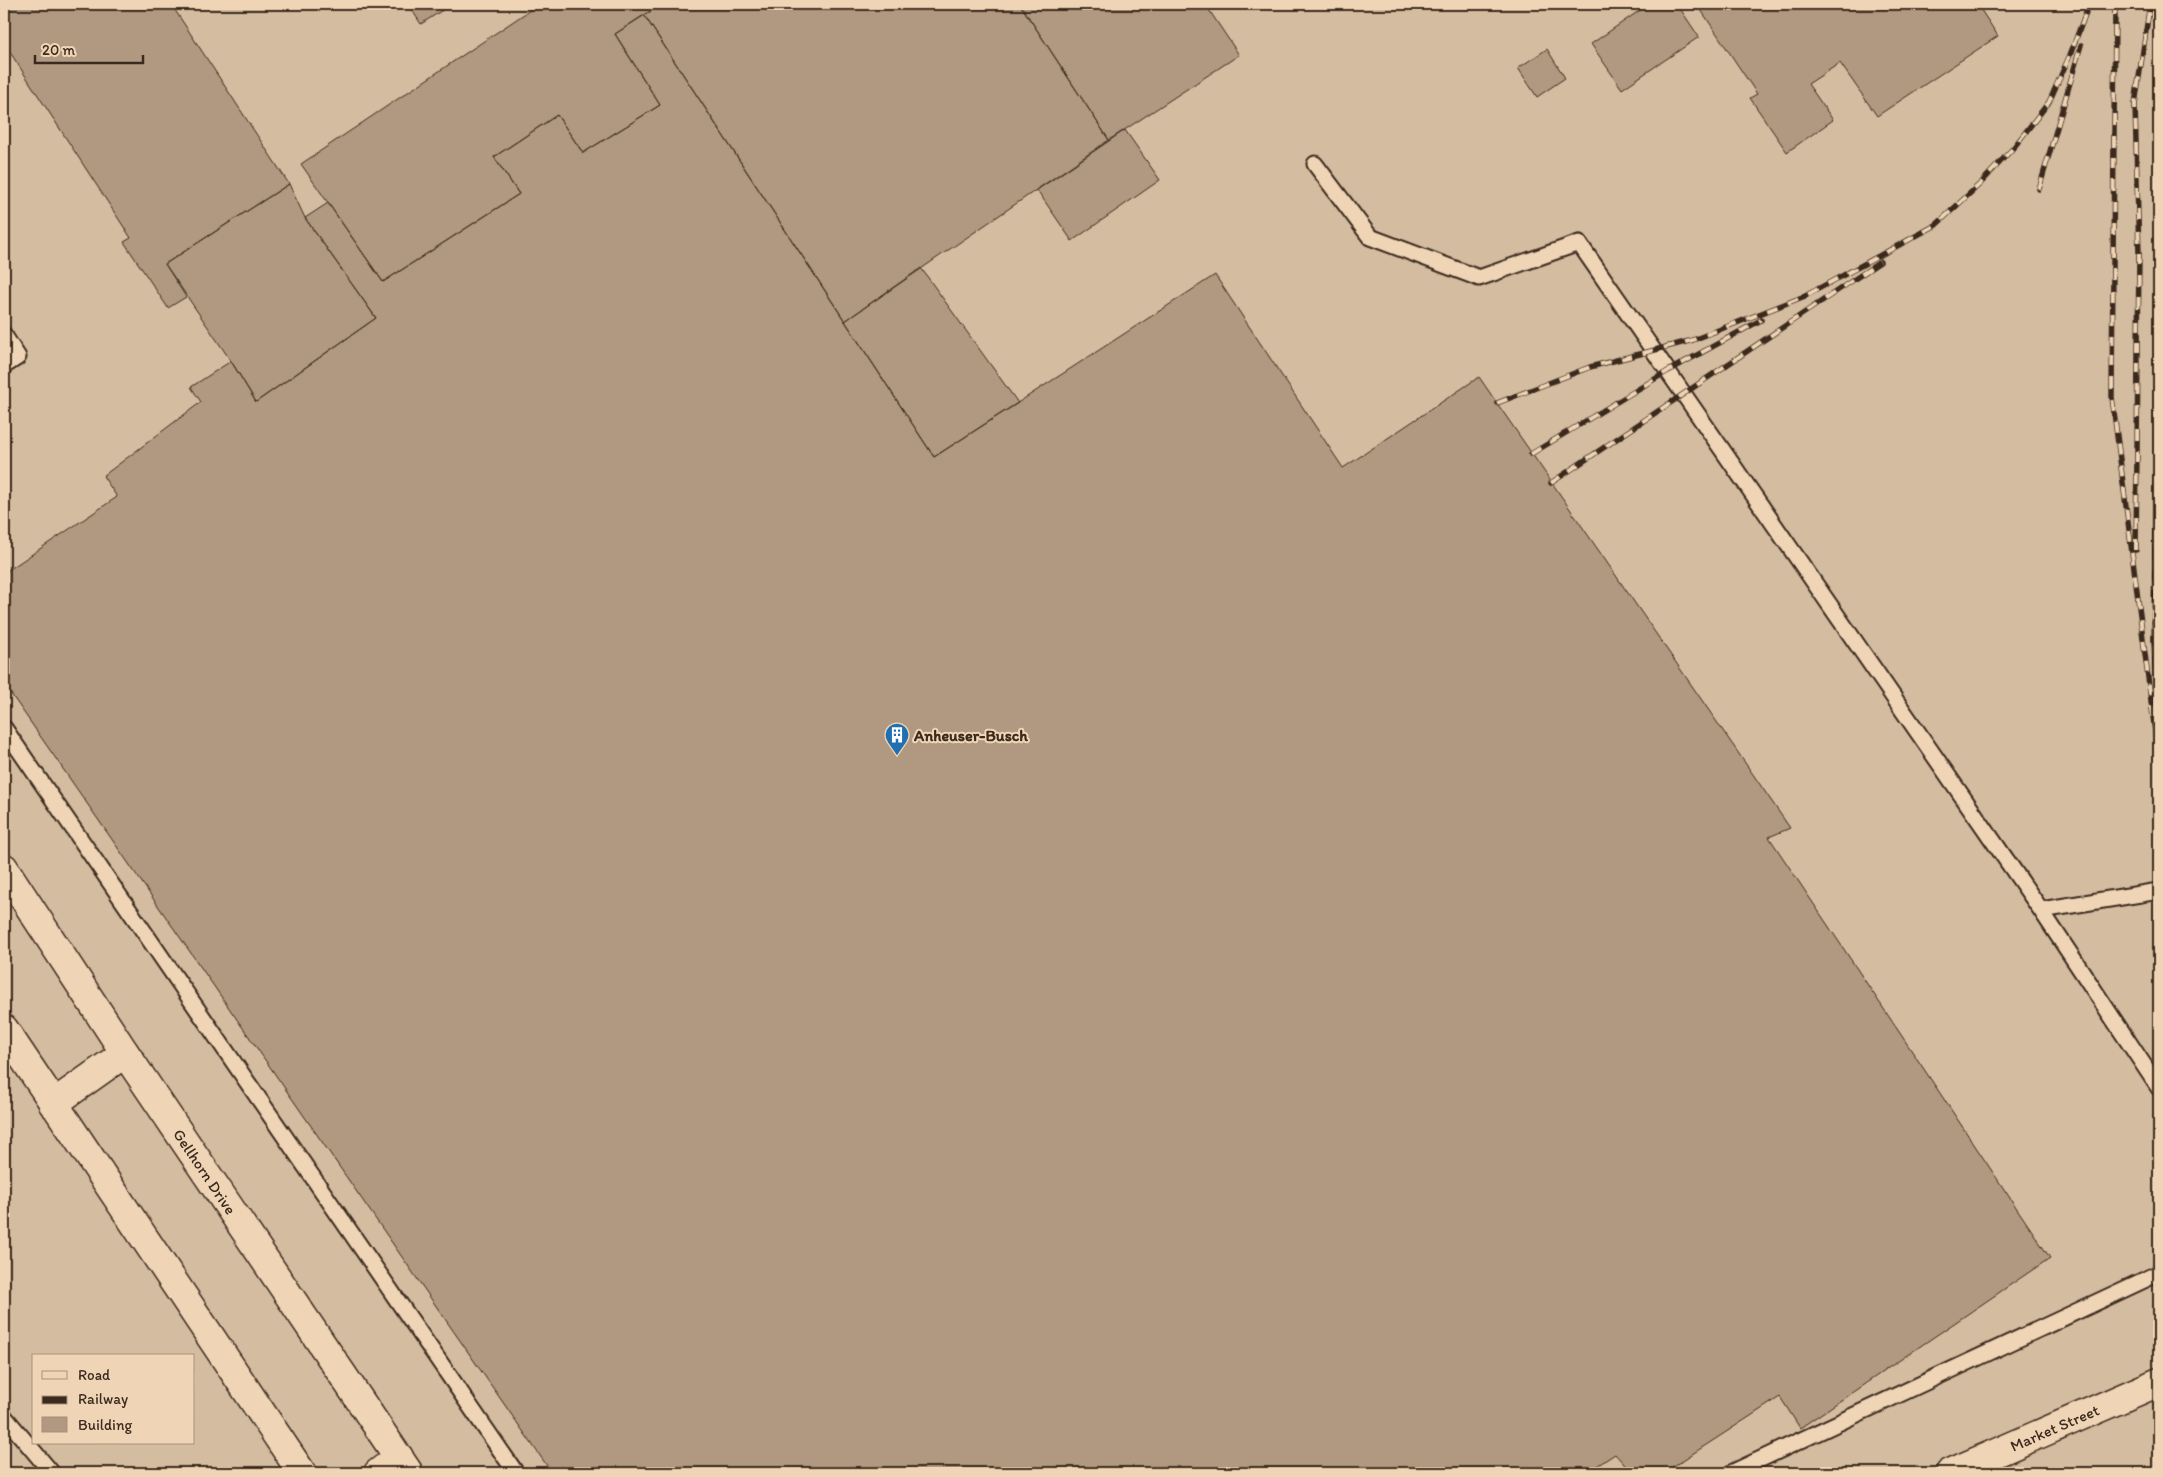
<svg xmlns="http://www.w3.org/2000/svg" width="2163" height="1477" viewBox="0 0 2163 1477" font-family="Itim,sans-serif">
  <rect width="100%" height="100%" fill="#e4cbad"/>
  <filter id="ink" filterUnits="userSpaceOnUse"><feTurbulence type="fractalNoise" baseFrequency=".02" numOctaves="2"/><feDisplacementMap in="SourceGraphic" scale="10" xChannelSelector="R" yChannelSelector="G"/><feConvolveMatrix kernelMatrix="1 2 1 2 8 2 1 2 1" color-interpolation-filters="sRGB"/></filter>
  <g filter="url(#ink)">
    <!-- built -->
    <path fill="#d4bca0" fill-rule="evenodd" d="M4,4H2159V1473H4ZM34,1356H194V1443H34Z"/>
    <!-- building -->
    <path fill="#b09980" stroke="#3b2a1e" d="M4,4H171L289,184L165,264L186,297L168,308L124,242L131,238L4,43Z
      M408,4H452L421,24Z
      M539,4H662L615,34L660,105L583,153L557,115L494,157L519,194L383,282L301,164Z
      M662,4H1020L1109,140L845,321L644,15Z
      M1020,4H1205L1239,55L1109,140Z
      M1649,4H1677L1699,37L1622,89L1591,44Z
      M1697,4H1977L1998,36L1877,116L1840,63L1808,84L1833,120L1787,152L1750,98L1757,94Z
      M644,15L934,457L1215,275L1343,468L1479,377L1790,828L1769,837L2050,1258L1800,1428L1780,1397L1663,1473H1632L1615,1454L1586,1473H552L4,684V573L117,497L103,476L201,402L191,387L231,361L256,402L376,318L305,218L328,203L383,282L519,194L494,157L557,115L583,153L660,105L615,34Z
      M1547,49L1565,78L1537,97L1518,68Z
      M1125,130L1160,180L1072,241L1037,190Z
      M289,184L305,218L376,318L256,402L231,361L165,264Z
      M921,268L1018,403L934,457L845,321Z"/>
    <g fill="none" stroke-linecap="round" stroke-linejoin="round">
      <defs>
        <path id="service" d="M1315,164L1370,237L1479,278L1579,243L2041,910L2159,1088
          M4,335L18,357L4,366
          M4,728L516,1473
          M2041,910L2159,891
          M4,1416L52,1473
          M1731,1473L2159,1273"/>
        <g id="secondary">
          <path id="s1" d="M4,868L125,1053L409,1473"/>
          <path d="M4,1029L302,1473"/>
          <path d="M53,1104L125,1053"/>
          <path d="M378,1473L399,1457"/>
          <path id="s2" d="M1950,1473L2159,1382"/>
        </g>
      </defs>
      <!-- service casing -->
      <use href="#service" stroke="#3b2a1e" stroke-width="19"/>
      <!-- secondary casing -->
      <use href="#secondary" stroke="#3b2a1e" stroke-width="31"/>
      <!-- service -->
      <use href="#service" stroke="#efd5b6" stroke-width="15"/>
      <!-- secondary -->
      <use href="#secondary" stroke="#efd5b6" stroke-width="28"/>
      <defs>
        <path id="rail" d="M2115,4L2112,397L2159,763
          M2039,189L2081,45
          M1497,403L1590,367L1693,340L1805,296L1936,225L1981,183L2014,147L2049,102L2070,55L2089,4
          M1531,454L1668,371L1761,320
          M1551,483L1880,262
          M2136,550L2139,255L2135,104L2150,4
          M2157,701L2154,640L2159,166"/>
      </defs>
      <!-- rail casing -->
      <use href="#rail" stroke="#3b2a1e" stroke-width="5.5"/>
      <!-- rail -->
      <use href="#rail" stroke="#efd5b6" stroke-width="4" stroke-dasharray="11" stroke-linecap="butt"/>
    </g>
  </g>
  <!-- icons -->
  <defs>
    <symbol id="building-pin" viewBox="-11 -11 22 30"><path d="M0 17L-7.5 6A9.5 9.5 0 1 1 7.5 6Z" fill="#1f6fb2" stroke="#efd5b6"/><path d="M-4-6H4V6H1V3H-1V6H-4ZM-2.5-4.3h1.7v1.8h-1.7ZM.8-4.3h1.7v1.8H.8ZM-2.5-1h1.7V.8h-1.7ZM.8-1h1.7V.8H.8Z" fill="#fff"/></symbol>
  </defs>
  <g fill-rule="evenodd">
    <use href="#building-pin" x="883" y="721" width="28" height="38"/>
  </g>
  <g text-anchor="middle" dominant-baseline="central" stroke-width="4" stroke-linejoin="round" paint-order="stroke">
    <!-- poi labels -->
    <g font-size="16" font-weight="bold" fill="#3b2a1e" stroke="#efd5b6" text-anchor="start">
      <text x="914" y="735">Anheuser-Busch</text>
    </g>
    <!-- street labels -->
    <g font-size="16" fill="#3b2a1e" stroke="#efd5b6">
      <text stroke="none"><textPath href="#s1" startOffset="364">Gellhorn Drive</textPath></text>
      <text stroke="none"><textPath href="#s2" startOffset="114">Market Street</textPath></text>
    </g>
  </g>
  <!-- margin -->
  <rect width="2163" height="1477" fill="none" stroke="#efd5b6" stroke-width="20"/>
  <rect x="10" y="10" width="2143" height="1457" fill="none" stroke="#3b2a1e" stroke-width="2" filter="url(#ink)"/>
  <!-- legend -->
  <rect x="32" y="1354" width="162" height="90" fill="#efd5b6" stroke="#a79179"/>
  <rect x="42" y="1371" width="25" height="8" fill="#efd5b6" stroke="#a79179"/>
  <text x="78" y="1380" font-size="15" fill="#3b2a1e">Road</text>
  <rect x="42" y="1396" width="25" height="8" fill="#3b2a1e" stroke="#a79179"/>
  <text x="78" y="1404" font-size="15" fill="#3b2a1e">Railway</text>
  <rect x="42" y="1417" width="25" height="15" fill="#b09980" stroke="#a79179"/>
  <text x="78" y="1430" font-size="15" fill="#3b2a1e">Building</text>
  <!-- scale -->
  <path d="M35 55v8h108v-8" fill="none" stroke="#3b2a1e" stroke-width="2.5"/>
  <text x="42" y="55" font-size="15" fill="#3b2a1e" stroke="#efd5b6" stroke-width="4" paint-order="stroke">20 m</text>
</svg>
